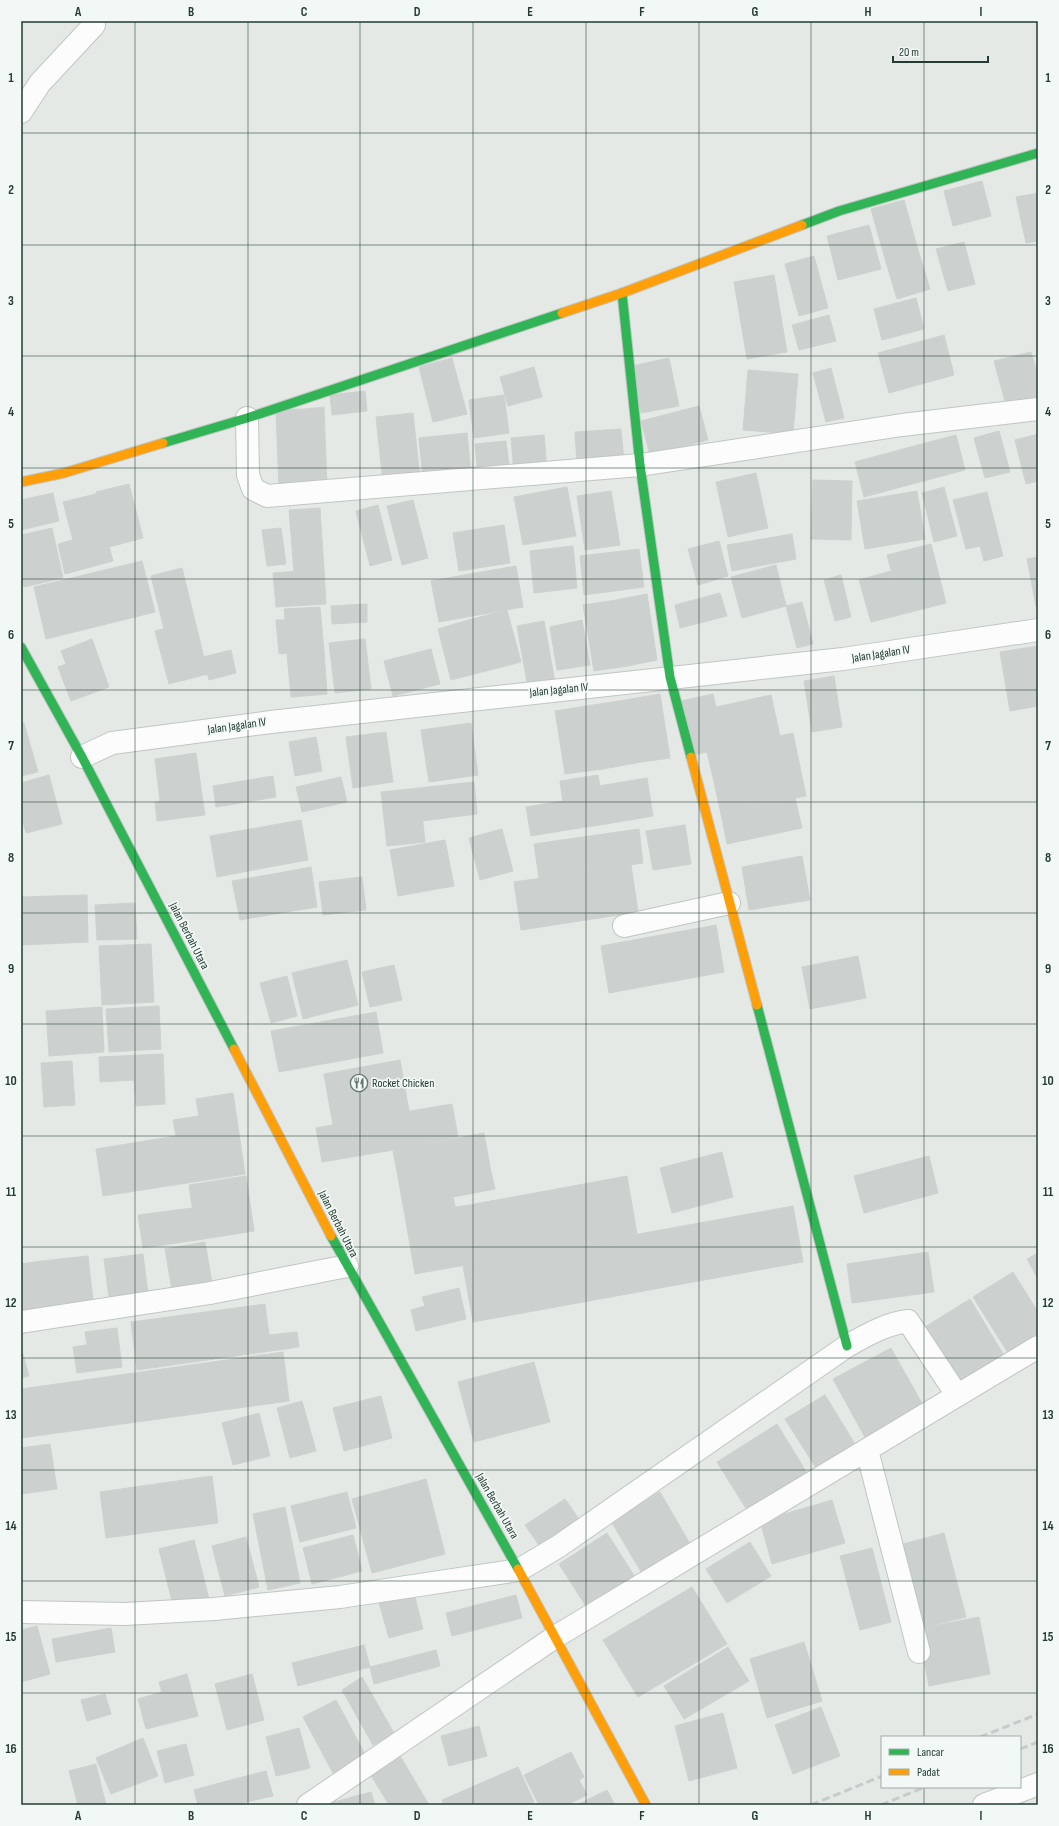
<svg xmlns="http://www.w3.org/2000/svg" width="1059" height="1826" viewBox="0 0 1059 1826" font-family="'Sofia Sans Condensed',sans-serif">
  <rect width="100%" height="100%" fill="#e4e9e6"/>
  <!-- building -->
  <path fill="#ccd0ce" stroke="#cdd2cf" d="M982,181L991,216L953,226L944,191Z
    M1038,193V241L1026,243L1016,197Z
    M904,200L916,243L883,252L871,209Z
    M869,225L881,269L838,280L827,236Z
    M964,242L975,284L948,291L936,249Z
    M916,243L930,289L897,299L883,252Z
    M814,256L828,308L799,316L785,264Z
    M774,275L787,352L747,359L734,282Z
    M916,298L924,329L882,340L874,309Z
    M829,315L836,341L799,350L792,325Z
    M944,335L954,375L889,393L878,353Z
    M1031,352L1038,376V396L1006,405L994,361Z
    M452,358L467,414L433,422L419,367Z
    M669,358L679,406L641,413L632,366Z
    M534,367L542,397L508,406L500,377Z
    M831,368L844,418L826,422L813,373Z
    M748,370L798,374L793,434L743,430Z
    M365,391L367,411L332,415L330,395Z
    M504,395L509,433L474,438L469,400Z
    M699,406L708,440L650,455L641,421Z
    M324,407L326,462L307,463L305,409Z
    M305,409L307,463L278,464L276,410Z
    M413,413L420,479L383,483L376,417Z
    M621,429L624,462L577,465L575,432Z
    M999,431L1010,472L985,478L974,438Z
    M467,433L471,474L423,478L419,438Z
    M1038,434V481L1026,484L1015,440Z
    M544,435L547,470L514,473L511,438Z
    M956,435L965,470L927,480L918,445Z
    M506,441L510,473L478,477L475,444Z
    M918,445L927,480L864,497L855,462Z
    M326,462L327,487L279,489L278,464Z
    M756,473L768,528L728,537L716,482Z
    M813,480L852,481L851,540L811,539Z
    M129,484L143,538L109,547L96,492Z
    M567,487L576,536L523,545L514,497Z
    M944,487L957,536L934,542L922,493Z
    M611,491L620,545L585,550L577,496Z
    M917,491L925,539L865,549L857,501Z
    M987,492L1003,556L984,561L980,546L966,549L953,500Z
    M53,493L59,521L21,530V500Z
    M96,494L105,531L73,540L63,502Z
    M413,500L428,558L402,565L387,506Z
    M378,505L392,560L370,566L356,511Z
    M320,508L324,569L294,572L289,510Z
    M504,525L510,563L459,571L453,533Z
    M52,528L63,578L24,587L21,575V535Z
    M281,528L286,564L267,566L262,530Z
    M105,531L113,561L65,574L58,544Z
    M792,534L796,559L732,571L727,545Z
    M719,541L728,576L698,585L688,549Z
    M931,544L946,603L903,614L887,555Z
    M573,546L577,588L534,593L530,551Z
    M639,549L644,587L584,595L580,556Z
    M1038,557V606H1036L1027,559Z
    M142,561L155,612L46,639L34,587Z
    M776,565L786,606L742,618L731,577Z
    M516,566L523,607L478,615L470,574Z
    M182,568L195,621L164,629L151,576Z
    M324,569L326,604L276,607L273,573Z
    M891,571L903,614L871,622L859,580Z
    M470,574L478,615L439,622L431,581Z
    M841,575L851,617L835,621L824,580Z
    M720,593L727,616L680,628L675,605Z
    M647,594L657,660L627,666L616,600Z
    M616,600L627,666L594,671L583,605Z
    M802,602L813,644L797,648L786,606Z
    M367,604V622L332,624L331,606Z
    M320,607L324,651L279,654L276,620H285L284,609Z
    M507,610L521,662L486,671L472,619Z
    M472,619L486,671L451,680L438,629Z
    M582,620L590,665L557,670L550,627Z
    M195,621L208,674L169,684L155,631Z
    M544,621L555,682L528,688L517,626Z
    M92,639L109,687L71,701L58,667L66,664L61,651Z
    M365,639L371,689L335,693L329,643Z
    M1038,646V706L1010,711L1000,652Z
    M431,649L440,684L393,696L384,661Z
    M231,650L236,673L209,680L203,657Z
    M324,651L327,694L291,697L287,653Z
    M834,676L842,727L812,732L804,681Z
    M660,694L670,758L641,762L631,699Z
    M713,694L725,748L693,755L681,701Z
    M771,695L780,736L725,748L716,707Z
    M631,699L641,762L603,769L593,705Z
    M593,705L603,769L565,774L555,711Z
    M24,723L38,772L21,776V724Z
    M471,723L478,775L429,782L421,730Z
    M386,732L393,782L353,788L346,737Z
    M793,733L806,796L770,803L756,741Z
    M316,737L322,771L295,776L289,742Z
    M756,741L763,771L714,782L707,752Z
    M196,753L205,815L157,821L155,802L160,801L155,759Z
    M763,771L770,803L721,814L714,782Z
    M49,775L62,824L26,833L21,814V783Z
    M598,775L606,824L567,830L560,781Z
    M273,776L276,797L216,807L213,786Z
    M341,777L347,802L302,812L296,787Z
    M647,778L653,816L606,824L599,786Z
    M474,782L477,814L422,821L419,788Z
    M419,788L425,842L387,846L381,792Z
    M795,798L802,828L727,844L721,814Z
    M563,801L567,830L531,836L526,807Z
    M301,820L308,860L269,867L262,827Z
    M685,825L691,864L653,870L646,831Z
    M262,827L269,867L217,877L210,836Z
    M502,829L513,871L480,880L469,838Z
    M639,829L643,863L539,878L534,844Z
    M445,840L454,886L398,896L390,850Z
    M802,856L810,900L749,910L742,867Z
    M631,865L638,912L521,930L514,882Z
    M311,867L317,907L286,912L279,873Z
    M279,873L286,912L240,920L232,881Z
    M362,877L366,910L323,915L319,882Z
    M87,895L88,942L21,945V897Z
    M135,903L137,939L97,940L95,905Z
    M716,925L724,972L609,993L601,946Z
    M151,944L154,1002L102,1005L99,946Z
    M858,956L866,998L810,1009L802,967Z
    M347,960L358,1005L303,1019L292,973Z
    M394,965L402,1000L370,1007L362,972Z
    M287,976L297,1016L271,1023L260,983Z
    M159,1006L161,1049L109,1052L106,1009Z
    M102,1007L104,1052L49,1056L46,1011Z
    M376,1012L383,1053L279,1072L271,1031Z
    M163,1054L165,1104L136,1106L134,1080L100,1082L99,1057Z
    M400,1060L409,1111L333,1125L324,1074Z
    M72,1061L75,1105L44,1107L41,1063Z
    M233,1093L245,1174L103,1196L96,1149L176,1136L173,1120L199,1116L196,1099Z
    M452,1104L458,1137L393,1150L387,1115Z
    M387,1115L393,1150L322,1162L316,1128Z
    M484,1133L490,1167L449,1174L442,1141Z
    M442,1141L455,1207L405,1216L393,1150Z
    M722,1152L733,1197L672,1213L660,1168Z
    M929,1156L938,1193L864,1213L854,1176Z
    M490,1167L495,1189L453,1197L449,1174Z
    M246,1176L254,1231L197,1240L189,1185Z
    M627,1176L637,1234L568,1247L557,1189Z
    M557,1189L568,1247L479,1263L469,1205Z
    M469,1205L479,1263L454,1267L444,1209Z
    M793,1206L803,1262L473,1322L463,1266Z
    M192,1208L197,1240L143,1248L138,1215Z
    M444,1209L454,1267L415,1274L405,1216Z
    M205,1242L213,1288L173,1296L165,1249Z
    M928,1252L934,1292L852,1303L847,1264Z
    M1038,1253V1279L1027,1259Z
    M143,1254L149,1301L110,1306L104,1259Z
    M88,1256L94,1309L48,1315L42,1261Z
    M42,1261L48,1315L21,1318V1264Z
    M1013,1272L1038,1312V1334L1008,1353L973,1297Z
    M459,1288L466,1319L416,1331L411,1310L425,1306L422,1297Z
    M970,1299L1005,1357L960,1384L925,1327Z
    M265,1304L269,1335L297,1332L299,1347L137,1370L131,1322Z
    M117,1328L122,1367L77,1373L73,1347L87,1345L85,1332Z
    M21,1347L29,1376L21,1378Z
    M891,1348L924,1407L866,1439L833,1379Z
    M283,1352L289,1401L21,1438V1389Z
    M534,1362L550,1422L474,1442L458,1382Z
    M825,1395L855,1444L816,1468L785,1419Z
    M381,1396L392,1438L344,1451L333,1408Z
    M302,1401L316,1451L290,1458L277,1408Z
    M259,1413L270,1456L233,1465L222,1423Z
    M777,1424L807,1473L747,1510L717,1462Z
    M50,1444L57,1489L21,1494V1448Z
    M212,1476L218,1523L106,1538L100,1492Z
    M426,1479L445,1554L372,1573L352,1499Z
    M347,1492L356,1528L300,1542L291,1506Z
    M660,1492L693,1549L644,1577L611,1521Z
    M565,1499L583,1525L543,1551L525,1525Z
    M832,1500L845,1543L772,1564L760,1521Z
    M285,1507L300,1583L268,1590L253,1514Z
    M607,1533L637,1580L589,1611L559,1564Z
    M944,1533L966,1617L918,1629L896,1546Z
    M353,1535L362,1571L312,1584L303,1548Z
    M246,1537L259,1587L225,1596L212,1546Z
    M194,1540L209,1599L174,1609L159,1549Z
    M750,1542L771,1576L727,1603L706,1569Z
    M872,1548L891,1622L860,1630L840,1556Z
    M692,1587L727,1644L638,1697L603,1640Z
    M413,1589L423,1629L389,1638L378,1599Z
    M516,1595L522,1618L452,1636L446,1613Z
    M979,1617L990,1674L929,1686L918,1629Z
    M37,1626L50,1674L21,1682V1630Z
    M111,1628L115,1652L56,1662L52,1639Z
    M804,1642L822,1701L767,1718L750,1659Z
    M364,1645L370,1667L298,1686L292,1663Z
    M728,1647L749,1681L684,1719L664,1686Z
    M436,1650L440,1666L374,1684L370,1667Z
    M187,1674L198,1716L170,1723L159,1682Z
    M252,1674L264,1720L227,1730L215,1684Z
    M362,1677L394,1733L373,1745L342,1690Z
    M162,1692L170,1723L146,1729L138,1699Z
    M105,1694L111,1714L87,1721L81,1700Z
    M336,1700L366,1756L333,1773L303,1717Z
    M821,1707L840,1756L793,1774L775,1725Z
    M723,1713L737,1768L689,1781L675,1726Z
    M479,1726L487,1756L449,1766L441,1736Z
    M299,1728L310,1768L276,1776L266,1737Z
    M143,1738L158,1776L111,1794L96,1758Z
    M186,1744L194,1775L165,1783L157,1751Z
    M571,1752L584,1777L579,1780L587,1795L567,1805H539L524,1775Z
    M399,1754L429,1805H389L369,1772Z
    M96,1764L106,1805H78L69,1771Z
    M518,1767L534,1802L526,1805H444L442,1800Z
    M266,1771L273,1796L233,1805L227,1781Z
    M227,1781L233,1805H198L194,1790Z
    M607,1790L615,1805H577Z
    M371,1792L375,1805H330V1803Z"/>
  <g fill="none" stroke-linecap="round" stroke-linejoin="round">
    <defs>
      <path id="street" d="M21,112L40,83L94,25L93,21
        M247,418L248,475L253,489L267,496L640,465L902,425L1038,409
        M82,757L112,743L271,722L843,659L1038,630
        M624,926L729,903
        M21,1322L210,1293L347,1266
        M867,1450L919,1652
        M21,1612L125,1614L214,1609L340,1597L519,1570L559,1546L847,1346C867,1335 885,1324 908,1321L957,1395
        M308,1805L555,1637L1038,1347
        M984,1805L1038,1784"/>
      <path id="fast" d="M802,225L839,211L1038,153
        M622,293L640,465L670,677L691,757
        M163,443L247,418L562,313
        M21,647L82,757L234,1049
        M757,1005L847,1346
        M331,1236L518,1569"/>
      <path id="slow" d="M562,313L622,293L802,225
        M21,482L64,473L163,443
        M691,757L757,1005
        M234,1049L331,1236
        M518,1569L646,1805"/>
    </defs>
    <!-- street casing -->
    <use href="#street" stroke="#c1c6c3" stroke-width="24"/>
    <!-- fast casing -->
    <use href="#fast" stroke="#c0c6c3" stroke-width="11"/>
    <!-- slow casing -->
    <use href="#slow" stroke="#c0c6c3" stroke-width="11"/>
    <!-- street -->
    <use href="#street" stroke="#fbfcfb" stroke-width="22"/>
    <!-- fast -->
    <use href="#fast" stroke="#30b455" stroke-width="9"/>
    <!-- slow -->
    <use href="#slow" stroke="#ff9f0a" stroke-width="9"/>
    <!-- rail -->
    <path stroke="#c7cbc9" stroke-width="3" stroke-dasharray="8 4" stroke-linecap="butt" d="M980,1737L1038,1714
      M1020,1749L1038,1742
      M811,1805L882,1776
      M881,1805L925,1787"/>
  </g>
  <!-- grid -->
  <path fill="none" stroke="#233b32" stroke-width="1" stroke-opacity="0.55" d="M135,21V1805M248,21V1805M360,21V1805M473,21V1805M586,21V1805M699,21V1805M811,21V1805M924,21V1737M21,133H1038M21,245H1038M21,356H1038M21,468H1038M21,579H1038M21,690H1038M21,802H1038M21,913H1038M21,1024H1038M21,1136H1038M21,1247H1038M21,1358H1038M21,1470H1038M21,1581H1038M21,1693H1038M924,1787V1805"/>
  <!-- icons -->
  <defs>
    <symbol id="restaurant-ring" viewBox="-11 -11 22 22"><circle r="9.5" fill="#f2f8f5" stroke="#677871" stroke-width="1.5"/><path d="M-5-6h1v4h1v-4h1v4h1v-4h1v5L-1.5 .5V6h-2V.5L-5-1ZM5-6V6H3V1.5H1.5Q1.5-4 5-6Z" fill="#677871"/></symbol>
  </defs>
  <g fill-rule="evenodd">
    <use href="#restaurant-ring" x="349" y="1073" width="20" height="20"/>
  </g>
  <g text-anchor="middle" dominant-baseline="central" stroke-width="3.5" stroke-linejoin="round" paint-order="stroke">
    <!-- street labels -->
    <g font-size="12" fill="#233b32" stroke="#f2f8f5">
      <text transform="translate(881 654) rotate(-9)">Jalan Jagalan IV</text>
      <text transform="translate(559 690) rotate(-6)">Jalan Jagalan IV</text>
      <text transform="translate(237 726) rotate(-8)">Jalan Jagalan IV</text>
      <text transform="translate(189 936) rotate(63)">Jalan Berbah Utara</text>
      <text transform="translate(338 1224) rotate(63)">Jalan Berbah Utara</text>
      <text transform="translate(497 1506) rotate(60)">Jalan Berbah Utara</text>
    </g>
    <!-- poi labels -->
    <g font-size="12" fill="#233b32" stroke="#f2f8f5" text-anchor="start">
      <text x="372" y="1083">Rocket Chicken</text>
    </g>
  </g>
  <!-- border -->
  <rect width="1059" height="1826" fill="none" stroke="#f2f8f5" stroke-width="44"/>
  <!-- legend -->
  <rect x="881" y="1736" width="140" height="52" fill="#f2f8f5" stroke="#9faca7"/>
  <rect x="889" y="1749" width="20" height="6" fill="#30b455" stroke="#9faca7"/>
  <text x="917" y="1756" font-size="12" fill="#233b32">Lancar</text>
  <rect x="889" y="1769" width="20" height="6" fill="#ff9f0a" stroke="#9faca7"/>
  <text x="917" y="1776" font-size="12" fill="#233b32">Padat</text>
  <!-- scale -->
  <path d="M893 56v6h95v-6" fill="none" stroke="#233b32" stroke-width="2"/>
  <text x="899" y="56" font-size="12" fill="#233b32" stroke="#f2f8f5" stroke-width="3" paint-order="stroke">20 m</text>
  <rect x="22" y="22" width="1015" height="1782" fill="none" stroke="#233b32" stroke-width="1.5"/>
  <g font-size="13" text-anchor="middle" font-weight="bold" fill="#233b32">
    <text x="78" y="16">A</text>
    <text x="191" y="16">B</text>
    <text x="304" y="16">C</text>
    <text x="417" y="16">D</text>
    <text x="530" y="16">E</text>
    <text x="642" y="16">F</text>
    <text x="755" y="16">G</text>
    <text x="868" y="16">H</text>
    <text x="981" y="16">I</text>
    <text x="11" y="82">1</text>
    <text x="1048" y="82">1</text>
    <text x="11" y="194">2</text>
    <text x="1048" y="194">2</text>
    <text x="11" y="305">3</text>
    <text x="1048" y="305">3</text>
    <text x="11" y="416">4</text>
    <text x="1048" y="416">4</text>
    <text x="11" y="528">5</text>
    <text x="1048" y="528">5</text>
    <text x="11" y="639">6</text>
    <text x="1048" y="639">6</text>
    <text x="11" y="750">7</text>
    <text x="1048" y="750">7</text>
    <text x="11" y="862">8</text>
    <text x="1048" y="862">8</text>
    <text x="11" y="973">9</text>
    <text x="1048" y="973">9</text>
    <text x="11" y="1085">10</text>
    <text x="1048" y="1085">10</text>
    <text x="11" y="1196">11</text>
    <text x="1048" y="1196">11</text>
    <text x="11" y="1307">12</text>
    <text x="1048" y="1307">12</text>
    <text x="11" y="1419">13</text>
    <text x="1048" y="1419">13</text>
    <text x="11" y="1530">14</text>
    <text x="1048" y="1530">14</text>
    <text x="11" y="1641">15</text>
    <text x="1048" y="1641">15</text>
    <text x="11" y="1753">16</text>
    <text x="1048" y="1753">16</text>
    <text x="78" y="1820">A</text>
    <text x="191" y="1820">B</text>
    <text x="304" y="1820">C</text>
    <text x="417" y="1820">D</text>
    <text x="530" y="1820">E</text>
    <text x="642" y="1820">F</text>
    <text x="755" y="1820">G</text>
    <text x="868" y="1820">H</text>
    <text x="981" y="1820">I</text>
  </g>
</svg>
